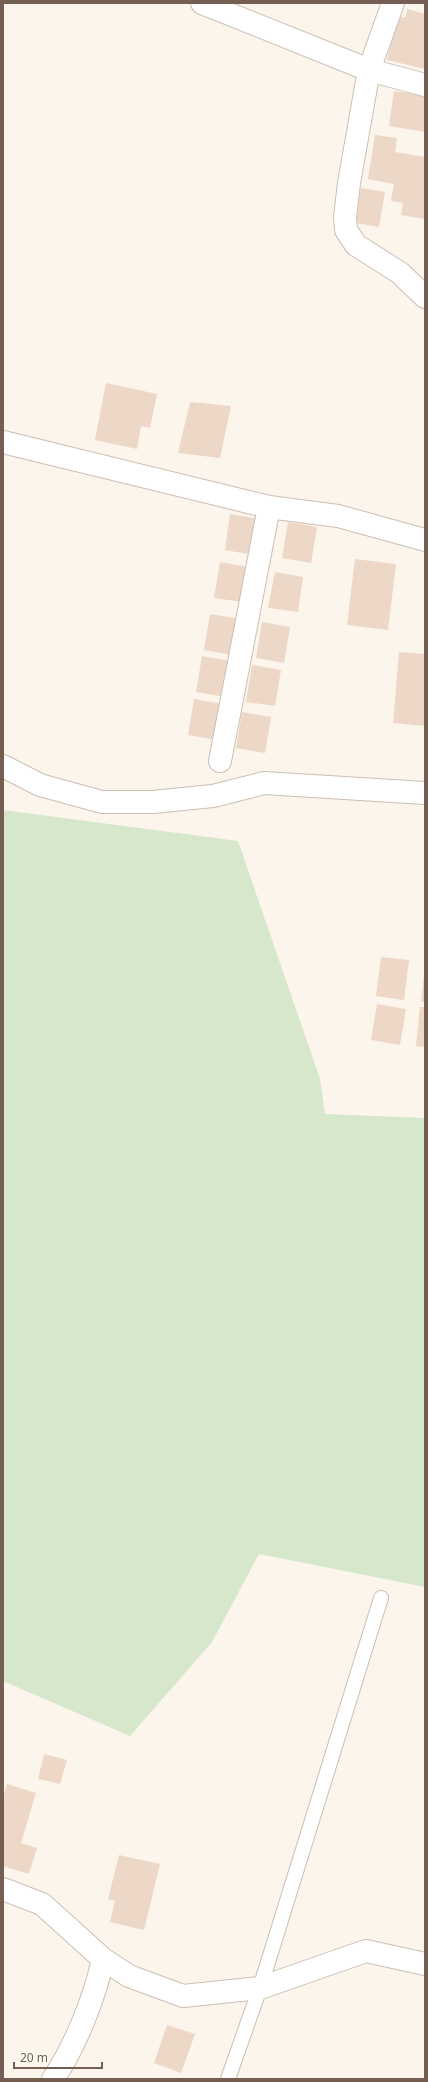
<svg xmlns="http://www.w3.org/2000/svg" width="428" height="2082" viewBox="0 0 428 2082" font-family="'Noto Sans',sans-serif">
  <rect width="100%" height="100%" fill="#fbf5ec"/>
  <!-- green -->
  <path fill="#d6e7cb" d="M3,810L238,841L320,1079L325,1114L425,1118V1587L259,1554L212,1642L130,1736L3,1681Z"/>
  <!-- building -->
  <path fill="#edd7c7" d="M407,9L425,14V69L387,60L397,18L406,17Z
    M394,91L425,95V132L389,126Z
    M375,135L397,138L395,152L425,157V219L401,215L403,203L391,201L394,184L368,179Z
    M361,188L385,192L379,227L356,223Z
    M106,383L157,394L150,428L141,426L137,449L95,440Z
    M190,402L231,406L220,458L178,453Z
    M230,514L259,519L253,555L225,550Z
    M288,522L317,527L311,563L282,558Z
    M355,559L396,564L388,630L347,625Z
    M220,562L249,567L243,602L214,598Z
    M275,572L303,577L298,612L268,608Z
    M210,614L239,619L233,655L204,650Z
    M262,622L290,627L284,663L256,658Z
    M399,652L425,654V726L393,723Z
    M202,656L231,661L225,697L196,692Z
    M252,665L281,670L275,706L246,702Z
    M194,699L223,704L217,740L188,735Z
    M242,712L271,717L265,753L236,748Z
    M381,957L409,960L404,1000L376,996Z
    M424,975H425V1002H421Z
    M377,1004L406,1009L400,1045L371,1040Z
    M420,1007H425V1047L416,1046Z
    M44,1754L67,1760L60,1784L38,1779Z
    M7,1784L36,1793L21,1843L37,1848L29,1874L3,1866V1798Z
    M119,1855L160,1864L144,1930L110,1922L115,1901L108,1899Z
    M167,2025L195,2034L181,2073L154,2063Z"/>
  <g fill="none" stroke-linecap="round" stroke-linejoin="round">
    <defs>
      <path id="lane" d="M228,2079L260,1988L381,1598"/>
      <path id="street" d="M202,3L369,70L425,85
        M393,3L369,70L349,183L345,217L346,230L356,245L400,273L425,297
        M3,442L269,507L338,516L425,540
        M220,761L269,507
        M3,766L40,785L102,802H153L213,796L264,783L425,793
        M3,1889L42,1904L103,1959L129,1976L183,1996L260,1988L366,1951L425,1964
        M53,2079C75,2047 95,1997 103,1959"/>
    </defs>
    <!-- lane casing -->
    <use href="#lane" stroke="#ccbeb3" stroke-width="16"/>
    <!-- street casing -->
    <use href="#street" stroke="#ccbeb3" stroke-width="24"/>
    <!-- lane -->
    <use href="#lane" stroke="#fff" stroke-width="14"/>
    <!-- street -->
    <use href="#street" stroke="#fff" stroke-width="22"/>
  </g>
  <!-- border -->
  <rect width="428" height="2082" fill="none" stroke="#745e51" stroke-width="8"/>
  <!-- scale -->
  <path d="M14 2062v6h88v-6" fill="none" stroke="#745e51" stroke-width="2"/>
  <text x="20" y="2062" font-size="12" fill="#745e51" stroke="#fdf9f2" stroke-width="3" paint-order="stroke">20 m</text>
</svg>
